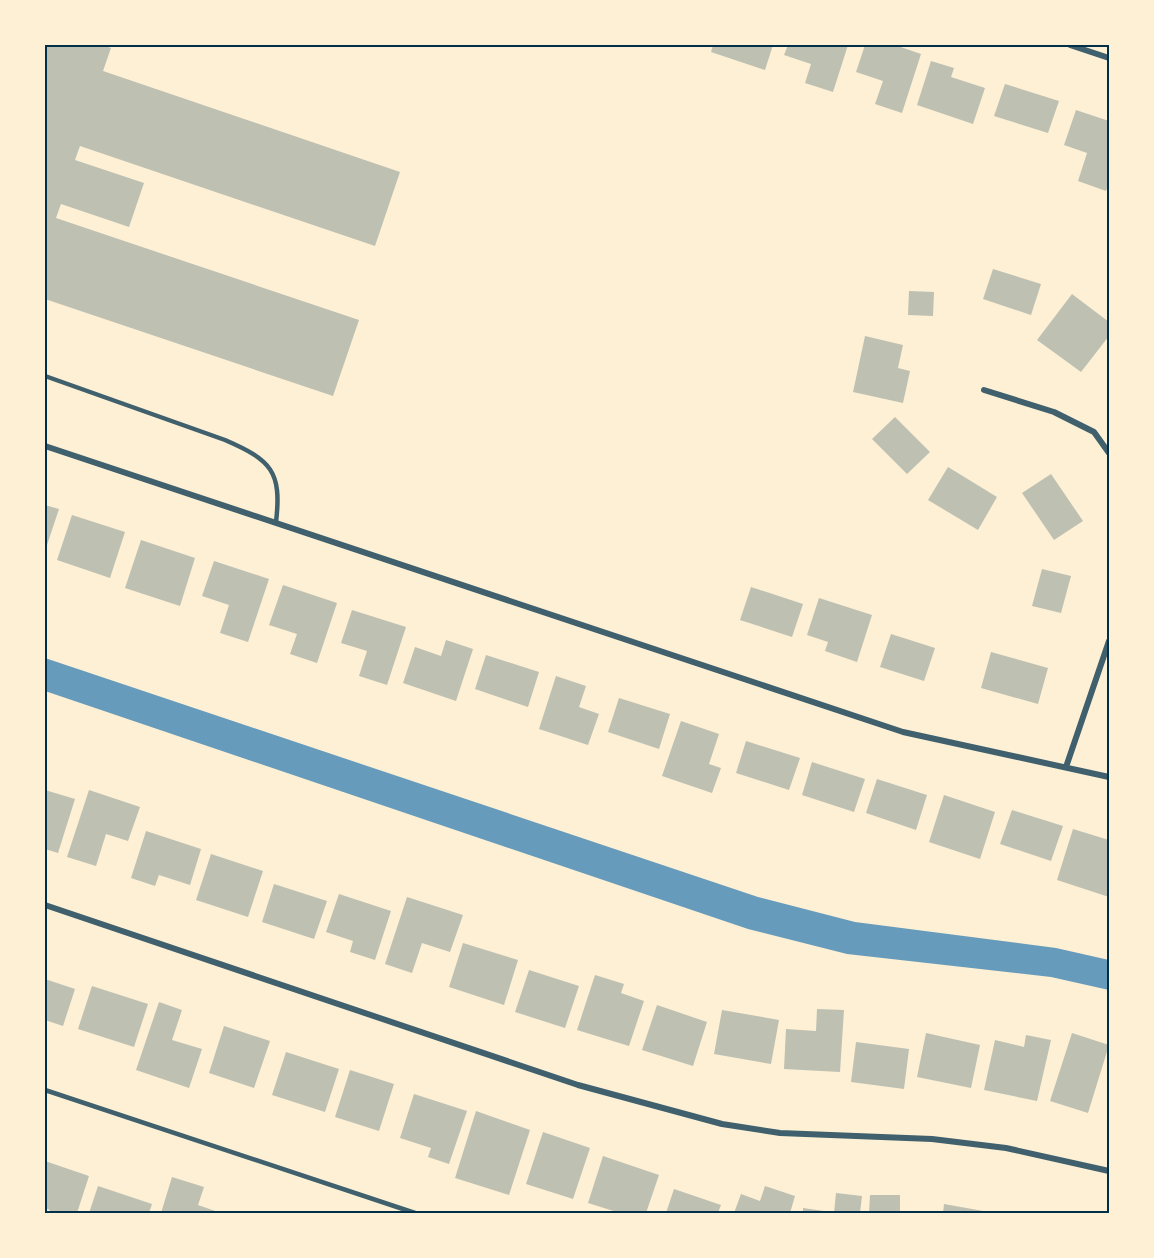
<svg xmlns="http://www.w3.org/2000/svg" width="1154" height="1258" viewBox="0 0 1154 1258" font-family="Mulish,sans-serif">
  <rect width="100%" height="100%" fill="#fdf0d5"/>
  <!-- water -->
  <path fill="#669bbc" d="M45,658L758,897L855,922L1056,948L1109,960V990L1051,977L847,954L748,929L45,691Z"/>
  <!-- building -->
  <path fill="#bec0b2" d="M45,45H103L111,48L103,71L400,172L375,246L80,146L75,160L144,183L129,227L61,204L56,218L359,320L333,396L45,299Z
    M713,45H773L765,70L711,52Z
    M788,45H848L833,92L805,83L811,64L784,55Z
    M865,45H895L921,54L902,113L875,104L883,81L856,72Z
    M931,61L954,68L951,77L985,88L973,124L917,105Z
    M1005,84L1059,101L1048,133L994,116Z
    M1076,110L1109,121V183L1106,191L1078,181L1087,153L1064,145Z
    M993,269L1041,284L1031,315L983,299Z
    M909,291L934,292L933,316L908,315Z
    M1072,294L1109,322V336L1081,372L1037,340Z
    M865,336L903,345L898,368L910,371L903,403L853,392Z
    M895,417L930,452L907,474L872,439Z
    M948,467L997,497L978,530L928,500Z
    M1051,474L1083,521L1054,540L1022,493Z
    M45,505L59,509L45,551Z
    M72,515L125,532L110,578L57,560Z
    M141,540L195,558L180,606L125,588Z
    M214,561L269,579L248,642L220,633L229,605L202,596Z
    M1042,569L1071,576L1061,613L1032,606Z
    M283,585L337,603L317,663L290,654L297,634L269,625Z
    M751,587L803,604L792,637L740,620Z
    M819,598L872,615L857,662L825,651L828,642L807,635Z
    M352,610L406,627L387,685L359,676L367,651L341,643Z
    M891,634L935,648L924,681L880,667Z
    M446,640L473,649L456,701L403,683L415,647L441,656Z
    M991,652L1048,668L1038,704L981,688Z
    M486,655L539,672L528,707L475,689Z
    M556,676L586,686L579,707L599,714L588,745L539,729Z
    M619,698L670,714L659,749L608,732Z
    M681,721L719,734L709,764L721,768L712,793L662,776Z
    M746,741L800,758L789,790L736,773Z
    M812,762L865,779L854,812L802,795Z
    M877,779L927,795L916,830L866,813Z
    M45,790L75,799L58,853L45,849Z
    M89,790L140,807L128,841L106,834L96,866L67,857Z
    M944,795L995,812L980,859L929,842Z
    M1012,810L1063,826L1051,861L1000,844Z
    M1073,829L1109,840V897L1057,880Z
    M146,831L201,849L190,885L159,875L155,886L131,878Z
    M211,854L263,871L248,917L196,900Z
    M274,884L327,901L314,939L262,922Z
    M339,894L391,911L375,960L350,952L353,941L326,932Z
    M407,897L463,915L450,952L422,943L412,973L385,964Z
    M463,943L518,960L504,1005L449,987Z
    M529,970L579,986L565,1028L515,1012Z
    M595,975L624,984L621,993L644,1001L629,1046L577,1030Z
    M45,979L75,989L63,1026L45,1020Z
    M92,986L148,1004L134,1047L78,1029Z
    M159,1002L182,1010L172,1040L202,1049L189,1088L136,1070Z
    M657,1005L707,1022L693,1066L642,1050Z
    M817,1009L844,1010L840,1072L784,1069L786,1029L816,1031Z
    M722,1010L779,1020L771,1064L714,1054Z
    M224,1026L270,1041L254,1088L209,1073Z
    M926,1033L980,1045L971,1088L917,1077Z
    M1072,1033L1109,1045L1088,1113L1050,1101Z
    M1026,1035L1051,1040L1037,1101L984,1090L995,1040L1024,1047Z
    M856,1042L909,1049L904,1089L851,1082Z
    M286,1052L339,1069L325,1112L272,1095Z
    M350,1070L394,1084L379,1131L335,1117Z
    M414,1094L467,1111L449,1164L428,1157L431,1148L400,1138Z
    M476,1111L530,1130L509,1195L455,1178Z
    M543,1132L590,1148L573,1199L526,1184Z
    M603,1156L659,1175L646,1213H620L588,1203Z
    M45,1161L89,1176L77,1213H49L50,1210L45,1208Z
    M172,1177L204,1187L198,1205L221,1213H161Z
    M98,1186L152,1204L149,1213H89Z
    M765,1186L795,1196L790,1213H734L741,1194L760,1201Z
    M674,1189L721,1205L718,1213H666Z
    M836,1193L862,1196L860,1213H834Z
    M870,1195H900V1213H869Z
    M944,1204L989,1212V1213H943Z
    M803,1208L831,1212V1213H803Z"/>
  <g fill="none" stroke-linecap="round" stroke-linejoin="round">
    <!-- service -->
    <path stroke="#3f606c" stroke-width="4.5" d="M45,376L225,440C271,460 282,471 276,522
      M45,1090L415,1213"/>
    <!-- minor -->
    <path stroke="#3f606c" stroke-width="6" d="M1070,45L1109,58
      M984,390L1054,412L1094,432L1109,453
      M45,446L903,732L1109,777
      M1066,767L1109,641
      M45,905L578,1085L722,1124L780,1133L932,1139L1006,1148L1109,1171"/>
  </g>
  <!-- border -->
  <rect width="1154" height="1258" fill="none" stroke="#fdf0d5" stroke-width="93"/>
  <rect x="46" y="46" width="1062" height="1166" fill="none" stroke="#003049" stroke-width="2"/>
</svg>
